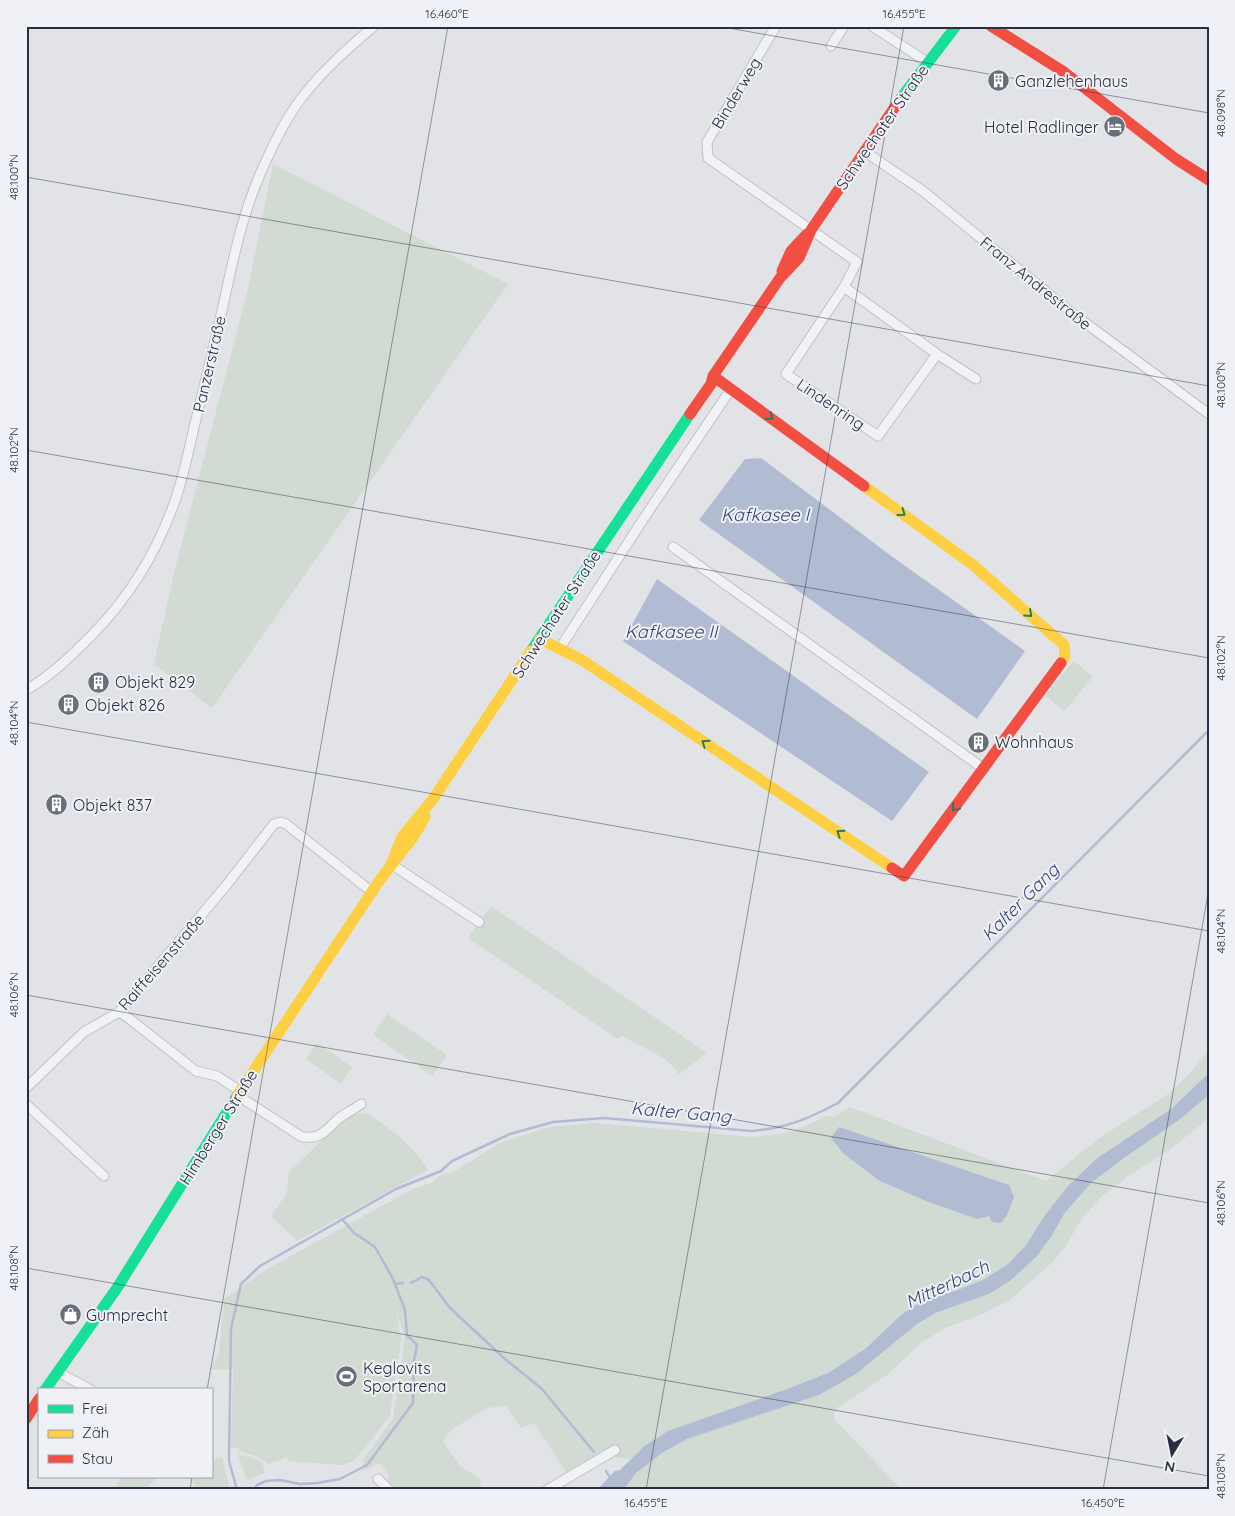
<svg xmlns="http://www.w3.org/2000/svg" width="1235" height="1516" viewBox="0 0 1235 1516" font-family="Quicksand,sans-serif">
  <rect width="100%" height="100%" fill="#e2e3e7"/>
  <!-- green -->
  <path fill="#d1dad3" d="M273,164L508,284L212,708L154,664L175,569L248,289Z
    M1074,661L1093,677L1064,711L1045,695Z
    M491,906L707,1053L678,1075C677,1060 634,1044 621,1035L618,1039L468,938Z
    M387,1014L447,1055L432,1076L373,1035Z
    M317,1043L352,1067L341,1084L306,1059Z
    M1209,1050V1073L1171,1109L1096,1159L1043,1218L1026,1245L1008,1264L983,1280L955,1291L921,1302L901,1315L865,1349L828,1373L643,1447L630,1459L615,1457L608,1451L568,1475L534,1423L521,1428L506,1406L487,1408L451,1430L443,1441L460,1466L480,1479L481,1490H394L390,1485L387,1472L379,1463L363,1471L364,1458L393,1419L405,1338L396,1311L401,1339L390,1415L367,1446L352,1462L342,1465L288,1461L286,1456L284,1459L268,1464C260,1456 250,1454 239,1451V1448L231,1447L233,1370L210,1369L219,1355L224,1299L267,1269L413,1189L434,1182L436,1178L445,1173L450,1174L500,1143L549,1127L596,1123L752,1137C782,1135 801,1130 827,1115L834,1117L850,1107L1046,1181L1101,1137L1168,1094L1191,1072Z
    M1209,1095V1118L1172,1148L1128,1176L1102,1196L1080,1221L1067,1244L1054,1261L1011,1299L985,1313L943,1329L921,1343L887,1375L837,1408L834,1413V1419L902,1490H623L636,1473L662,1453L687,1439L819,1395L856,1374L917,1324L935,1313L989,1294L1051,1237L1064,1214L1091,1183L1124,1158L1179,1120Z
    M367,1113C388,1127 416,1148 428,1170L297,1241L271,1216L287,1193L289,1172L320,1142L352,1115Z
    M238,1455L253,1458L262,1463L265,1473L247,1480Z
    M222,1457L230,1490H198L192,1480L180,1477H211V1461Z
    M122,1477H158L144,1490H114Z"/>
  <!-- water -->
  <path fill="#b1bbd1" d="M761,458L894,558L1025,651L977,719L699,520L745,459Z
    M657,579L929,772L892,821L623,641Z
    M1209,1073V1095L1179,1120L1124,1158L1091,1183L1064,1214L1051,1237L1036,1257L1011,1280L989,1294L935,1313L917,1324L856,1374L819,1395L687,1439L662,1453L636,1473L623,1490H597L615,1471L620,1470L643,1447L668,1431L790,1388L828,1373L865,1349L901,1315L921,1302L955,1291L983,1280L1008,1264L1026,1245L1043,1218L1068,1186L1096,1159L1171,1109Z
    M839,1127L1009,1185L1014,1197L1007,1215L1001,1223L992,1222L989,1216L977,1219L926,1201L880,1181L844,1154L831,1138Z"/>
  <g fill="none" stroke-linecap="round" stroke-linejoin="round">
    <!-- stream -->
    <path stroke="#b1bbd1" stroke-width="2.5" d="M411,1283L422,1277L429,1280L450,1308L505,1359L542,1389L594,1452
      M395,1284L403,1283
      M606,1471L610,1478
      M237,1490L229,1461L231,1329L241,1284L260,1266L396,1189L441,1171L452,1161L510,1134L553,1122L604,1118L752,1131C786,1128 808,1119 838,1103L1209,730
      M254,1490L257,1485L266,1481L280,1480L300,1484L317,1483L340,1479L367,1465L413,1403L414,1361L417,1345L407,1335L405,1310L393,1279L375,1247L354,1233L342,1219"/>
    <defs>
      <path id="street" d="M776,26L707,142L708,158L857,262L844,287L786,374L878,436L937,354L844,287
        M872,26L927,62
        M831,46L844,26
        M864,151L923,191L1072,313L1209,414
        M937,354L976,379
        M673,547L984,769
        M560,648L644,518L731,389
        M26,690C51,676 71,656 91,636C130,597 158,550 176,498C185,471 190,443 197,415C206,379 215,342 223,306C233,260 242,215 261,172C271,149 285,120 300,100C321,72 347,49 374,26
        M391,864L479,922
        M119,1012L127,1017L196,1071L217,1076L240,1091
        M26,1088L84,1032L119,1012L225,887L274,824L281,822L286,824L372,892
        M237,1095L302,1137C321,1139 324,1132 337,1120C344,1114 353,1110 361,1104
        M26,1104L104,1176
        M58,1372L91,1390
        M378,1479L389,1490
        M547,1490L615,1450"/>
    </defs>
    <!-- street casing -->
    <use href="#street" stroke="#c0c1c5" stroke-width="11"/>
    <!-- street -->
    <use href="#street" stroke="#f1f2f4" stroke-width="9"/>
    <!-- fast -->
    <path stroke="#16e098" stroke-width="11" d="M901,98L956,26
      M531,651L690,414
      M45,1390L117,1288L237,1096"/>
    <!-- slow -->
    <path stroke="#ffcf43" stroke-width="11" d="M864,486L972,564L1064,645L1065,657L1061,663
      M540,639L582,660L892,868
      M391,864L402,837L433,799L531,651
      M237,1096L379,881L414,836L425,817"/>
    <!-- jam -->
    <path stroke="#f24e42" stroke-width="11" d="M991,26L1064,72L1176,159L1209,180
      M782,271L791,251L807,234
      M713,376L864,486
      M690,414L711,384L713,376L780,278L799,258L811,230L901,98
      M892,868L904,876L1061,663
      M26,1419L39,1399"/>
  </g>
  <!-- one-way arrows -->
  <defs><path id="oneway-chevron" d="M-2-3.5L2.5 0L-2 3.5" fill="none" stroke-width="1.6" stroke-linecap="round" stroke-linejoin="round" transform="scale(1.25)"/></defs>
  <g stroke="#207e68">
    <use href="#oneway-chevron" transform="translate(770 417) rotate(36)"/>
    <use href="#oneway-chevron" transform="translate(902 513) rotate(36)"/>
    <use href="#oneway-chevron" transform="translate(1029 614) rotate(42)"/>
    <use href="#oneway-chevron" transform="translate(705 743) rotate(-146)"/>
    <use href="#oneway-chevron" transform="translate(955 808) rotate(127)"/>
    <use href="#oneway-chevron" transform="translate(840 833) rotate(-146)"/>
  </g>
  <!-- ticks -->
  <path fill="none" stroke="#292e40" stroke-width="1" stroke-opacity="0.45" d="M717,26L1209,113M26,177L1209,386M26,450L1209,658M26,722L1209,931M26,995L1209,1203M26,1268L1209,1476M207,1390L448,26M190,1490L192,1477M646,1490L904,26M1103,1490L1209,888"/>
  <!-- icons -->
  <defs>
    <symbol id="building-disc" viewBox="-11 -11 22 22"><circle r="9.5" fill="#6a6d7a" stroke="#f0f1f6"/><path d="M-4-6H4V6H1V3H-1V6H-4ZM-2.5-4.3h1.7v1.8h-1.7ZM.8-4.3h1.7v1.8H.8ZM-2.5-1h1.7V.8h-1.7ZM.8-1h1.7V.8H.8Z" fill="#fff"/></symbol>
    <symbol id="hotel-disc" viewBox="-11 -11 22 22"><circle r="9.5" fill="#6a6d7a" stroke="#f0f1f6"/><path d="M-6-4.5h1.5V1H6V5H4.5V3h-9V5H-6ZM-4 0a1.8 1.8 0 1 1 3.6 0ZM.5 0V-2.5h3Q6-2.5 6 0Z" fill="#fff"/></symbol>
    <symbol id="shop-disc" viewBox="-11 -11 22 22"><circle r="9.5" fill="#6a6d7a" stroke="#f0f1f6"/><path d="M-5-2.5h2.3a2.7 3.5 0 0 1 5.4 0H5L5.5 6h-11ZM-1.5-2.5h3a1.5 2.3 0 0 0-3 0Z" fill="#fff"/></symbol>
    <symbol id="stadium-disc" viewBox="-11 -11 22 22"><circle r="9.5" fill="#6a6d7a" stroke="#f0f1f6"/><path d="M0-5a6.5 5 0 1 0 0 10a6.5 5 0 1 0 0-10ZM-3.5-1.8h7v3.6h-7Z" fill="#fff"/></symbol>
  </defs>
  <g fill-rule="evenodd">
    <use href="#building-disc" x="986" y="68" width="25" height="25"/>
    <use href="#hotel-disc" x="1102" y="114" width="25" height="25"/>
    <use href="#building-disc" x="86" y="670" width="25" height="25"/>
    <use href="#building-disc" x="56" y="692" width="25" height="25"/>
    <use href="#building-disc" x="966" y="730" width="25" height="25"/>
    <use href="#building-disc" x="44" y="792" width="25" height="25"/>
    <use href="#shop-disc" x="58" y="1302" width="25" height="25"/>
    <use href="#stadium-disc" x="334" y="1364" width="25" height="25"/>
  </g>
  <g text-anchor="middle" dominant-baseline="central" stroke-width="4" stroke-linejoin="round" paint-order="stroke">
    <!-- poi labels -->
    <g font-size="16" fill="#292e40" stroke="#f0f1f6" text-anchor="start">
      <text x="1015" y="81">Ganzlehenhaus</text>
      <text x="1099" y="127" text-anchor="end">Hotel Radlinger</text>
      <text x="115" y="682">Objekt 829</text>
      <text x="85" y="705">Objekt 826</text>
      <text x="995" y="742">Wohnhaus</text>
      <text x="73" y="805">Objekt 837</text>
      <text x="86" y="1315">Gumprecht</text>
      <text x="363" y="1368">Keglovits<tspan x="363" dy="18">Sportarena</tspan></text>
    </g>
    <!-- street labels -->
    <g font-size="16" fill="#292e40" stroke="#f0f1f6">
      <text transform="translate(736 93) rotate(-59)">Binderweg</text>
      <text transform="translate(882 127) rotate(-55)">Schwechater Straße</text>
      <text transform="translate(1036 283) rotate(39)">Franz Andrestraße</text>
      <text transform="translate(209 364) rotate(-77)">Panzerstraße</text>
      <text transform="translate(831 404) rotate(34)">Lindenring</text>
      <text transform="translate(556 614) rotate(-57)">Schwechater Straße</text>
      <text transform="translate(161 962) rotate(-49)">Raiffeisenstraße</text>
      <text transform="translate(218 1127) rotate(-58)">Himberger Straße</text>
    </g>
    <!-- water labels -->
    <g font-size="18" font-style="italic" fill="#354672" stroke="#f0f1f6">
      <text x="765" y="514">Kafkasee I</text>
      <text x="671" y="631">Kafkasee II</text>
      <text transform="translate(1020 902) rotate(-45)">Kalter Gang</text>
      <text transform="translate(681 1112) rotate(5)">Kalter Gang</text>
      <text transform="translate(947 1284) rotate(-25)">Mitterbach</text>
    </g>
  </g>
  <!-- border -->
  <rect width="1235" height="1516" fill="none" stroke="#f0f1f6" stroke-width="55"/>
  <!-- legend -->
  <rect x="38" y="1388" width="175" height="90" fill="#f0f1f6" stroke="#a0a3ad"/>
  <rect x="48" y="1405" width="25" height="8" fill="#16e098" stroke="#a0a3ad"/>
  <text x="82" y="1414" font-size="15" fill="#292e40">Frei</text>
  <rect x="48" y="1430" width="25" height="8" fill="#ffcf43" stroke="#a0a3ad"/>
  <text x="82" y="1438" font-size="15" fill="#292e40">Zäh</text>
  <rect x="48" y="1455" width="25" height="8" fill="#f24e42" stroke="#a0a3ad"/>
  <text x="82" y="1464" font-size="15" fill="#292e40">Stau</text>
  <!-- north arrow -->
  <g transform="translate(1172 1454) rotate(190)" stroke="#f0f1f6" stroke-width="4" paint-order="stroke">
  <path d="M0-4L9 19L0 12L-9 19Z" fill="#292e40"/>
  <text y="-8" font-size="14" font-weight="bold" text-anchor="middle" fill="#292e40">N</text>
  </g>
  <rect x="28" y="28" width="1180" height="1460" fill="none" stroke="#292e40" stroke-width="2"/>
  <g font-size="12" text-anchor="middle" fill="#292e40">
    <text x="447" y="18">16.460°E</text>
    <text x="904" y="18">16.455°E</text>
    <text transform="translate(1221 113) rotate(-90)" y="4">48.098°N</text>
    <text transform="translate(14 177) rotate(-90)" y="4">48.100°N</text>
    <text transform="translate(1221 385) rotate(-90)" y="4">48.100°N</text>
    <text transform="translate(14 450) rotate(-90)" y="4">48.102°N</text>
    <text transform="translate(1221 658) rotate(-90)" y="4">48.102°N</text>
    <text transform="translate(14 723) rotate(-90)" y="4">48.104°N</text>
    <text transform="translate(1221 931) rotate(-90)" y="4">48.104°N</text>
    <text transform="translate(14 995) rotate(-90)" y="4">48.106°N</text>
    <text transform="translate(1221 1203) rotate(-90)" y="4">48.106°N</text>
    <text transform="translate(14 1268) rotate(-90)" y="4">48.108°N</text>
    <text transform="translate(1221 1476) rotate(-90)" y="4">48.108°N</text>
    <text x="646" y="1507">16.455°E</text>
    <text x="1103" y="1507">16.450°E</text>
  </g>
</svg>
